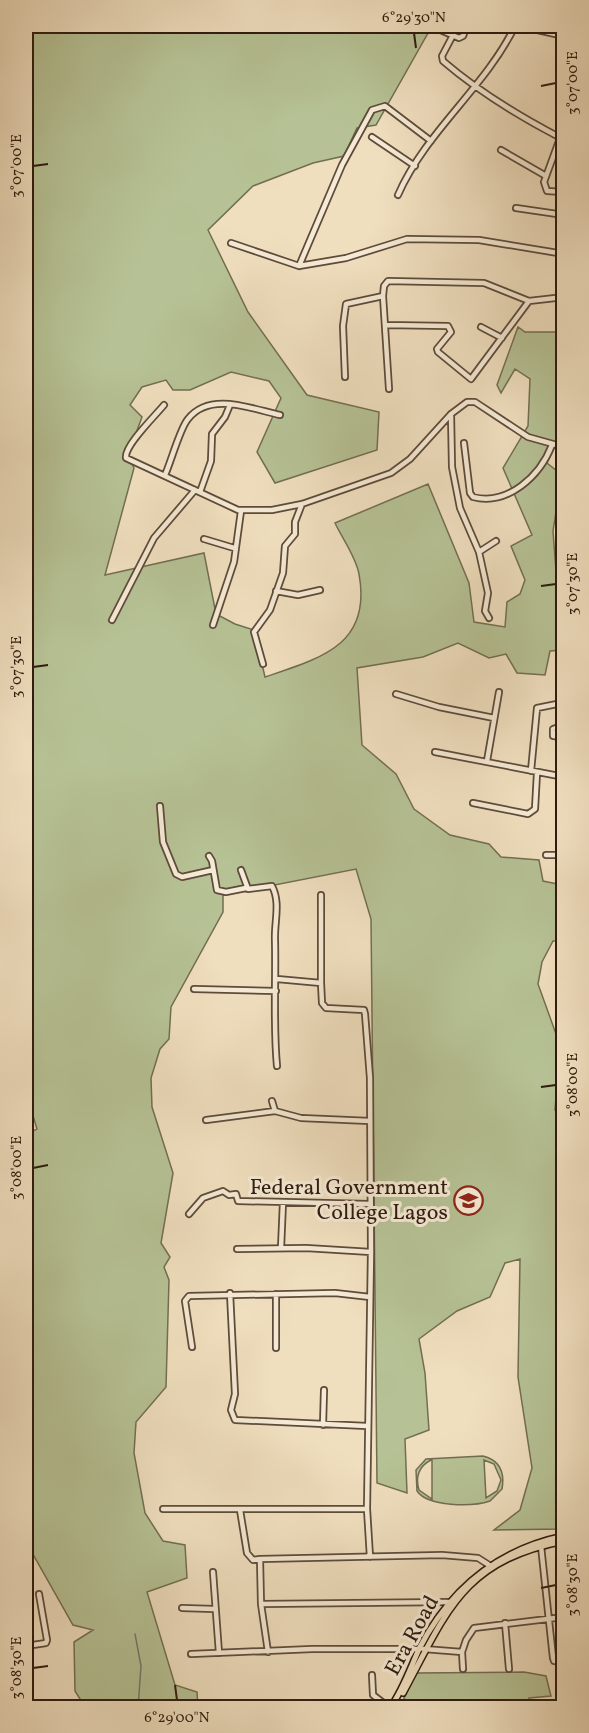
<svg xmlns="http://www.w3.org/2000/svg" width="589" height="1733" viewBox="0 0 589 1733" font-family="Vollkorn,serif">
  <rect width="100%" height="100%" fill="#f0dfbf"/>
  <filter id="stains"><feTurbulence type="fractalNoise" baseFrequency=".00333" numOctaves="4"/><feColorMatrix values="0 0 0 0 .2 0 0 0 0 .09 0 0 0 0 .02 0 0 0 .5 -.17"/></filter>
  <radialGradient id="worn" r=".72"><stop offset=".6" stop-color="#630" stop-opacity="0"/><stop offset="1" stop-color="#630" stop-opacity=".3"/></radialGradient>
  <!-- green -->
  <path fill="#b6c295" stroke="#726e52" stroke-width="1.5" fill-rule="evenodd" d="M26,26H432L376,125L357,128L344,156L313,163L253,186L208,230L248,312L307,395L379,412L377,450L275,483L257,452L281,398L269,381L231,372L190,390H173L166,380L142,387L130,405L142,417L128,455L134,468L105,575L204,553L216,614L235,624L254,630L265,677C321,658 372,645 359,574C356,557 342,538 335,523L428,484L469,583L474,622L505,627L507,602L520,594L525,580L511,546L532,535L503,468L528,426L530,379L515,369L501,393L497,385L518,327L525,332H563V438L559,437L547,463L562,475L553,531L557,584H563V650L550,651L545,675L517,673L506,654L489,658L458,643L423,657L357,668L362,745L396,774L414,809L450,835L489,844L501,857L539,860L543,881L563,885V941H553L542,962L538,984L560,1045L555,1110L564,1120L563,1529L494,1530L520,1510L532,1468L518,1377L520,1259L505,1263L490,1297L457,1311L419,1339L425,1373L429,1430L405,1439L407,1493L377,1483L371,919L356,869L223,895V912L171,1007L169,1039L160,1049L151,1078L152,1107L173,1173L161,1243L170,1257L164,1267L169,1280L166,1387L136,1422L134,1453L145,1513L163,1541L185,1545L187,1578L147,1592L175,1685L197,1692L198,1707H85L75,1691L74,1642L93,1630L73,1625L30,1549L26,1521V1135L37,1129L26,1093Z
    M483,1456C499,1460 505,1472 502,1489L490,1501C472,1507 428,1507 417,1491L416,1470L426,1459ZM431,1460H432V1499L419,1490C415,1477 419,1466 431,1460ZM484,1460L494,1464L501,1480L497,1491L486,1498Z
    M524,1672L546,1676L551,1696L529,1698L526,1707H400L416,1673Z"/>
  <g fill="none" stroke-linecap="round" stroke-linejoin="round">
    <!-- stream -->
    <path stroke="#6f7b71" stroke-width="1.5" d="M135,1634L141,1666L138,1708"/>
    <defs>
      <path id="minor" d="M431,26L459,38L463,36L467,26
        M533,29L564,36
        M452,37L442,56L443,61C479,92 517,115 559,137
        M564,127L544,182L547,191L564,192
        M372,137L415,166
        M501,150L546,176
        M398,195C426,131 485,88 515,26
        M516,208L564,215
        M231,243L299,266L346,258L407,239L479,240L564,254
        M299,266L342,165L372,110L385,106L431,141
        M386,325L448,326L451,332L437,349L438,352L471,379L529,301
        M481,327L502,338
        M345,377L343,326L346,304L383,296
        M389,389L383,296L384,286L388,281L484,283L529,301L564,297
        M164,405C155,416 124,446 126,458L238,510H272L302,504L391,473L410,459L451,414L467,402H475L528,437L564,447
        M451,414L452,467L460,508L479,552L488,593L485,611L489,618
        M464,443L470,493L473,497C508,506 540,476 552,445
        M165,475C171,462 180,428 188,419C210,391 252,409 280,415
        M200,492L211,461L212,434L225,417L230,405
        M204,539L234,548
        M479,552L496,541
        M562,565H564
        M276,591L298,595L320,590
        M112,620L154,538L195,490
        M213,625L234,562L241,511
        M559,627L564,642
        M263,664L254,632L270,610L283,573L285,546L295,534V522L302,504
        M396,694L439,707L494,718
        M564,725L553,729V736L564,737
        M435,752L564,777
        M487,761L499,692
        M531,771L537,708L557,704
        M473,803L528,814L535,809L537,773
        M160,806L163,842L176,874L182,877L213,870
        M546,855H564
        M209,856L212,861L217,890L226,892L246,888
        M241,870L248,889L272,886C281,903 274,922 275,941C276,983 273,1024 277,1066
        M321,895V983
        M277,979L321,983L322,1003L326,1008L364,1010L365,1014L370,1078L371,1252L367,1509L370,1557
        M194,989L276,991
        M272,1101L275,1111L301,1118L370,1121
        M206,1120L275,1111
        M189,1214L203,1198L223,1191L229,1195L236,1194L238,1201L369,1204
        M281,1248L283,1202
        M237,1249L306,1248L371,1252
        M230,1293L235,1394L231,1410L235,1420L367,1426
        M192,1347L185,1301L189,1296L335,1293L370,1297
        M276,1348V1294
        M323,1425L324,1390
        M163,1509H367
        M240,1510L247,1553L253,1560L260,1559
        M541,1546L553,1658L554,1661L564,1662
        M213,1572L219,1653
        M261,1604L449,1602
        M182,1608L214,1609
        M505,1623L509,1669
        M26,1646L46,1643L47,1640L39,1594
        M424,1649L462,1652L466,1640L474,1628L564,1617
        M268,1652L261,1604L260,1559L442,1555L478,1558L489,1565
        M462,1652L463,1669
        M191,1654L312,1649H420
        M372,1675L373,1695L390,1708"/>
      <path id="major" d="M403,1693C447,1612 462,1561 564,1541
        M390,1708C403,1690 410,1669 419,1649C450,1589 497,1550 564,1536"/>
    </defs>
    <!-- minor casing -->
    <use href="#minor" stroke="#5e4b3a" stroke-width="8"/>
    <!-- major casing -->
    <use href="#major" stroke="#2e1a0e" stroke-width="8"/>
    <!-- minor -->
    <use href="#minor" stroke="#f5ead5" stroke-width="4.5"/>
    <!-- major -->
    <use href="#major" stroke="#f0dfbf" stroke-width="5"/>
  </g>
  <!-- ticks -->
  <path fill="none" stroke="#2e1a0e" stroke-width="2" d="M414,33L416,48M541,86L556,83M33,166L48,164M541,586L556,584M33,667L48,665M541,1087L556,1085M33,1168L48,1165M541,1588L556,1585M33,1668L48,1666M175,1685L177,1700"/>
  <!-- icons -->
  <defs>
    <symbol id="school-ring" viewBox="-11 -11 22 22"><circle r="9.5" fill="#f5ead5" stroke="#8f2418" stroke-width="1.5"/><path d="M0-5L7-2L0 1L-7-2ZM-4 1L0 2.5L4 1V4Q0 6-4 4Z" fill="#8f2418"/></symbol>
  </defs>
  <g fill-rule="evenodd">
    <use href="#school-ring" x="452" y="1184" width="33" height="33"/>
  </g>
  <g text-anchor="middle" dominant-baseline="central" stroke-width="6" stroke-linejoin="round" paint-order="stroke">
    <!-- poi labels -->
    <g font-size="22" fill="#2e1a0e" stroke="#f5ead5" text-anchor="end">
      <text x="448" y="1188">Federal Government<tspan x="448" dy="25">College Lagos</tspan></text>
    </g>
    <!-- street labels -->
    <g font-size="22" fill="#2e1a0e" stroke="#f5ead5">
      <text transform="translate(413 1636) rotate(-61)">Era Road</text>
    </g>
  </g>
  <!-- margin -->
  <rect width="589" height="1733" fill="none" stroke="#f0dfbf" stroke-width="66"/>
  <rect x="33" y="33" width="523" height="1667" fill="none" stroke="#2e1a0e" stroke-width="2"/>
  <g font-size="15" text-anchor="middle" fill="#2e1a0e">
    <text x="414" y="22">6°29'30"N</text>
    <text transform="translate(572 83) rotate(-90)" y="5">3°07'00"E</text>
    <text transform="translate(16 166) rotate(-90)" y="5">3°07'00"E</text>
    <text transform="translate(572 584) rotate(-90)" y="5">3°07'30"E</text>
    <text transform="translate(16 667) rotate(-90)" y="5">3°07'30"E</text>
    <text transform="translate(572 1085) rotate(-90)" y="5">3°08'00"E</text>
    <text transform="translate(16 1168) rotate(-90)" y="5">3°08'00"E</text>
    <text transform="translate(572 1585) rotate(-90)" y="5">3°08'30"E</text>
    <text transform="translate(16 1668) rotate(-90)" y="5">3°08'30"E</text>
    <text x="177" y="1722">6°29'00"N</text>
  </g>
  <rect width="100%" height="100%" filter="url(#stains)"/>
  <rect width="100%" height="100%" fill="url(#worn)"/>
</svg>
